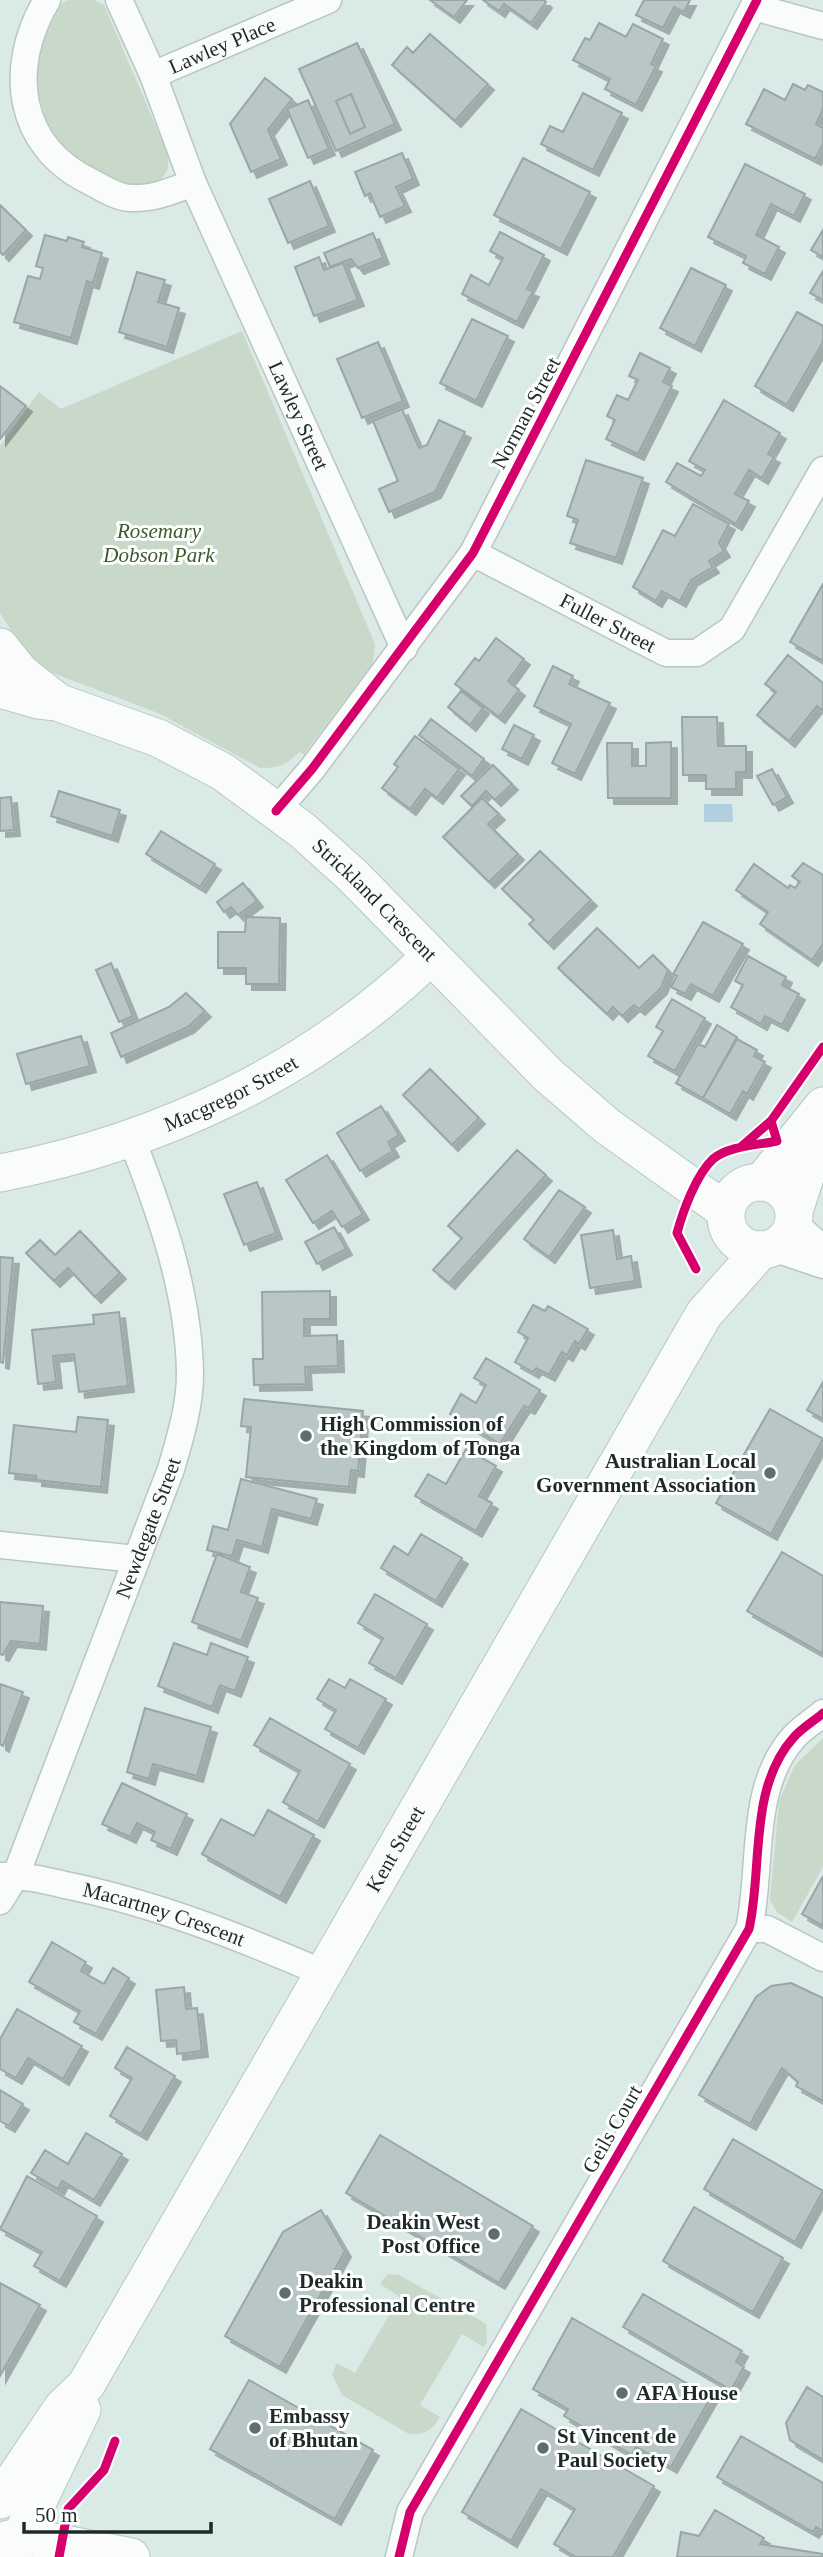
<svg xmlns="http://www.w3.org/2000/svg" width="823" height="2557" viewBox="0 0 823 2557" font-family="Georgia,serif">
  <defs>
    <filter id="shadow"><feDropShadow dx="6" dy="6" stdDeviation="0" flood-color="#0004"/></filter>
  </defs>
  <rect width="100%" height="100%" fill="#d9eae7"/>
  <!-- green -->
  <path fill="#c8d8c9" d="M68,0H94L104,5L169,157L167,171L158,183L124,187L65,152L47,125L39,95L37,67L42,41L62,3Z
    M242,331L375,644L373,663L304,754L299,752C287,765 279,768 260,768L158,713L45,670L30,659L0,613V446L39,392L61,409Z
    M823,1738V1867L792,1922L777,1912L770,1900L779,1801L795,1765Z
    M388,2274L399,2275L476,2318L486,2324L487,2341L484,2347L462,2334L420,2405L440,2417C431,2431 426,2435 409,2434L342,2395L332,2374L337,2363L355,2373L400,2297L380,2284Z"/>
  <!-- water -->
  <path fill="#b0cfdf" d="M704,804H732L733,822H704Z"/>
  <!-- building -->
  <path fill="#b9c6c6" stroke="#99a6a6" stroke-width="2" fill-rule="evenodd" filter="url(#shadow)" d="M430,0H467L454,17Z
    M483,0H544L546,2L531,23L504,4L499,11Z
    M644,0H690L684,12L674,7L663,28L636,15Z
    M599,23L626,37L633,24L663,39L651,64L656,66L636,105L605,89L610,79L573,60L585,38L590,40Z
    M430,34L488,84L455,121L392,65L407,47L413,53Z
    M357,43L395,124L336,151L299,69ZM351,94L365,127L350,134L336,101Z
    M265,78L292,99L268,130L281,159L251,172L230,124Z
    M793,84L805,90L808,85L823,92V109L816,124L823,128V144L815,159L746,124L764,89L785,100Z
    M583,93L622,113L593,170L541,144L550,126L563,132Z
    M351,94L365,127L350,134L336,101Z
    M308,100L329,149L308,158L287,109Z
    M402,153L413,179L396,187L405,206L380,217L370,193L365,196L355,172Z
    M523,158L590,192L561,249L494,215Z
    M745,164L805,194L794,216L771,204L756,235L779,247L765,274L743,263L746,256L708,237Z
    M310,181L329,226L288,243L269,199Z
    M0,205L26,230L3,255L0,252Z
    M823,230V257L811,250Z
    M500,232L544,255L527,289L533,291L517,322L462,294L471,275L489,285L503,258L490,251Z
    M373,233L383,258L358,268L351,259L330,267L324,253Z
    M45,235L67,241L68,237L84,242L82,247L102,253L93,283L87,281L71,338L14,322L28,276L40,279L43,268L36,266Z
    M319,257L324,270L343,263L358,300L314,316L295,267Z
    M691,268L726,285L695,346L660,328Z
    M823,271V300L810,293Z
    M137,272L165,280L158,302L179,308L167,347L119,332Z
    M797,312L823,326V342L787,405L755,386Z
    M472,319L508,336L476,401L440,383Z
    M378,342L403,401L362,418L337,359Z
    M640,353L670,368L663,382L672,386L638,454L606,439L615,420L607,416L617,395L628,400L638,380L629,376Z
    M0,386L26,406L0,439Z
    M724,400L780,433L768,454L774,457L762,478L749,470L735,494L749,501L736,524L666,482L677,463L701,476L705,470L689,461Z
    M402,409L419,448L427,445L439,420L465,432L435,492L389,512L379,489L398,481L373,421Z
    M586,460L643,478L616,558L570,543L578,520L567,516Z
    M693,504L729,524L719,543L724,551L709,561L713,567L691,580L680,601L662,591L656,601L633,587L663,530L675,536Z
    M823,584V661L790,642Z
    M496,638L524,659L508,681L519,690L499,717L455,684L475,658L479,661Z
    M788,655L823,683V711L817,706L789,741L757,715L776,692L765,684Z
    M553,666L573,676L569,684L610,703L575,774L552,763L571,724L534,706Z
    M461,691L483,708L470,725L448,707Z
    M682,717H717L718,746H746V772H736V789H706V775H683Z
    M431,719L484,759L472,776L419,735Z
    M514,725L534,735L522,759L502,749Z
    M415,736L459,769L437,798L425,789L410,809L382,788L398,767L394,764Z
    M671,742V798H608L607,743H632V766H646V743Z
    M493,765L512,784L495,800L486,791L472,806L461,796Z
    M772,769L787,797L773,805L757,776Z
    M59,791L120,810L112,836L51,816Z
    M11,797L14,830L0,831V798Z
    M482,798L499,814L488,824L518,854L489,882L443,837Z
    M161,831L215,864L200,887L146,854Z
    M540,851L591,900L548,943L529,924L534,920L502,889Z
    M803,863L823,875V944L812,960L760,924L768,912L736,890L754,864L788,888L790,885L795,888L800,882L792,876Z
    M243,883L257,901L238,915L231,907L224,912L217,902Z
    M246,917L280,918L279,984H246V968H218V932H245Z
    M703,922L743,944L713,996L691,984L685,994L671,987L677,976L673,974Z
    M597,928L639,968L653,955L668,970L661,988L639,1009L634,1005L622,1016L613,1007L607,1014L558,968Z
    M748,956L786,977L782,985L799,994L782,1025L765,1016L761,1024L731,1007L743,985L735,981Z
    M111,963L133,1016L119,1022L96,970Z
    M186,993L205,1011L188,1027L121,1057L111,1033L169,1007Z
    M672,999L705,1018L675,1071L648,1056L663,1031L656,1027Z
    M717,1025L737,1037L703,1098L676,1083L698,1044L705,1047Z
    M81,1036L90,1066L26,1084L17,1054Z
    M737,1039L757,1050L754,1056L765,1062L747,1094L743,1091L730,1114L703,1098Z
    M430,1069L479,1118L452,1145L403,1095Z
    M381,1106L399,1135L388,1142L393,1151L360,1171L337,1133Z
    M517,1150L546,1175L449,1283L433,1270L462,1238L448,1226Z
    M327,1155L363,1214L342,1227L332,1211L313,1223L286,1180Z
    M257,1182L276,1233L244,1245L224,1194Z
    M559,1190L585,1207L549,1257L524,1239Z
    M334,1227L346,1249L317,1264L305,1242Z
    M613,1230L617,1259L631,1256L635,1281L590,1288L581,1235Z
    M80,1231L120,1273L95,1297L68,1268L54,1281L26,1253L40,1240L55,1255Z
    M0,1257L13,1258L3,1363L0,1362Z
    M330,1291V1319H304V1336L337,1335L338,1366L305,1367L306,1384L254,1385L253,1359H263L262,1292Z
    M533,1305L545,1311L548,1306L588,1329L579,1344L575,1341L567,1355L562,1352L549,1375L536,1368L533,1372L515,1362L528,1338L518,1332Z
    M119,1312L128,1386L79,1392L74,1354L53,1356L56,1382L38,1384L32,1330L94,1324L93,1315Z
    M486,1358L540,1390L529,1408L524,1406L500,1444L450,1414L461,1394L476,1403L486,1385L474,1378Z
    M823,1382V1419L807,1410Z
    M244,1399L363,1411L358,1471L351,1470L349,1487L246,1477L251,1427L241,1426Z
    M770,1409L823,1439L771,1534L716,1503Z
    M78,1417L108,1420L101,1487L36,1480V1476L9,1473L14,1425L76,1432Z
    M466,1449L496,1466L479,1496L492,1503L476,1531L415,1496L428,1474L446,1484Z
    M241,1479L317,1499L311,1519L272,1509L262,1547L237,1540L232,1556L207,1550L213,1526L228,1530Z
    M421,1534L462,1558L436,1601L381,1568L394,1546L408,1555Z
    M782,1552L823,1576V1654L747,1611Z
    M217,1554L250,1567L241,1592L258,1598L241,1641L192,1622Z
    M375,1594L427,1624L396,1678L369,1663L383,1638L358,1623Z
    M0,1602L43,1606L40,1644L11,1641L3,1655L0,1654Z
    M174,1643L207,1655L211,1643L248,1657L235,1691L220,1685L212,1707L158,1686Z
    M329,1679L345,1688L350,1679L386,1699L358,1748L325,1729L336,1710L317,1699Z
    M0,1684L23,1692L3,1746L0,1744Z
    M145,1708L211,1727L197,1776L153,1764L149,1779L127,1772Z
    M270,1718L350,1764L318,1822L283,1802L300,1771L254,1745Z
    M122,1783L187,1814L171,1849L151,1840L155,1832L137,1823L130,1837L102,1824Z
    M268,1810L314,1835L280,1897L202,1854L221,1819L254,1836Z
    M823,1876V1926L802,1914Z
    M52,1942L86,1962L81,1971L104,1984L113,1968L129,1978L96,2034L74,2022L80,2011L29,1982Z
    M791,1983L823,1998V2101L796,2086L798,2082L782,2068L750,2124L699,2095L756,1997L771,1986Z
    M184,1987L186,2009L197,2008L202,2051L177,2054L176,2040L161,2041L156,1990Z
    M17,2009L82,2046L63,2079L28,2058L16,2078L0,2069V2039Z
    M127,2047L175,2076L141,2134L110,2116L132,2078L115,2068Z
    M0,2090L23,2104L9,2126L0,2121Z
    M86,2133L122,2154L94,2200L62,2181L58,2189L31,2173L45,2150L68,2164Z
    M380,2135L533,2226L499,2283L346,2193Z
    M733,2139L823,2191L795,2242L704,2189Z
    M27,2176L97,2216L60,2281L34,2266L42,2252L0,2229Z
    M694,2207L783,2258L753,2312L663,2261Z
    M321,2210L345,2251L280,2367L225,2336L283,2232Z
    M0,2283L40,2305L0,2376Z
    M643,2294L742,2351L736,2362L744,2367L731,2390L623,2327Z
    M572,2318L711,2397L671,2467L636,2447L632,2455L564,2416L568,2409L533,2389Z
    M249,2380L373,2450L335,2519L210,2449Z
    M807,2387L823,2397V2460L790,2440L786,2423Z
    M521,2409L654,2486L613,2557H576L554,2544L575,2509L541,2489L511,2541L462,2512Z
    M741,2436L823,2483V2531L816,2527L813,2532L717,2477Z
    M715,2510L764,2538L760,2544L823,2554V2557H677L681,2532L699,2536Z"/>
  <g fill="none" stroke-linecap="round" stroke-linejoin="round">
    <defs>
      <g id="street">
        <path d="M47,0C7,67 16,146 91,182C102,188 118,198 131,198C153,199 172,191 193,183"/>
        <path id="s1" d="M119,0L153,75L193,183L404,648"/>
        <path d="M754,7L823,26"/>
        <path id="s2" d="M153,75L328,0"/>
        <path id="s3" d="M473,553L666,653H697L732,629L823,470"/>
        <path d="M276,811L312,769L473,553L757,0"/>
        <path d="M794,1223L823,1249"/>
        <path d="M773,1248L823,1265"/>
        <path d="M0,1545L136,1559"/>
        <path id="s4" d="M1,1876C23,1875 44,1880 65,1885C154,1903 240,1937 323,1973"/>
        <path id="s5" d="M0,1901L16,1875L171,1469C180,1438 190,1406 190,1374C189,1293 161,1214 132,1140"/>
        <path d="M749,1929H767L823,1958"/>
        <path d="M399,2557L410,2512L749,1929C763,1868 748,1788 794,1737C802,1728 814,1721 823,1713"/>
      </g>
      <g id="secondary">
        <path d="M0,647L21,673L54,699"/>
        <path id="s6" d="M0,689L38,700L57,702L158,738L223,772L302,830L353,876L548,1075L607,1126L726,1211"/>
        <path id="s7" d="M0,1173C161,1142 312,1071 431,956"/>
        <path d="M762,1182L823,1106"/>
        <circle cx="760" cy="1216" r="34"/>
        <path d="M794,1211L823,1122"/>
        <path id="s8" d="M0,2500L63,2407L86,2385L704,1314L761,1250"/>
        <path d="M1,2541L22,2536L131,2557"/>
        <path d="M11,2557L82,2410"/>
      </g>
    </defs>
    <!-- street casing -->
    <use href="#street" stroke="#bac6c4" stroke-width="29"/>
    <!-- secondary casing -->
    <use href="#secondary" stroke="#bac6c4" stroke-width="39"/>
    <!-- street -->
    <use href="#street" stroke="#f9fcfb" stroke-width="26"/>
    <!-- secondary -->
    <use href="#secondary" stroke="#f9fcfb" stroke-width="37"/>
    <defs>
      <path id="cycleway" d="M276,811L312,769L473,553L757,0
        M741,1147L771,1121L823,1047
        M696,1269L677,1233C683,1211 696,1175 713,1159C728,1146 758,1145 777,1141L771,1121
        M59,2557L68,2509L104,2470L115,2441
        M399,2557L410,2512L749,1929C763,1868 748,1788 794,1737C802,1728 814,1721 823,1713"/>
    </defs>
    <!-- cycleway casing -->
    <use href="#cycleway" stroke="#fff" stroke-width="13"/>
    <!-- cycleway -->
    <use href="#cycleway" stroke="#d6006c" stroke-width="9"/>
  </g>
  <!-- markers -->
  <g fill="#5f6d6b" stroke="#fff" stroke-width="2.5">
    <circle cx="306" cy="1436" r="7"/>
    <circle cx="770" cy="1473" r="7"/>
    <circle cx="494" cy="2234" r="7"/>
    <circle cx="285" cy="2293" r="7"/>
    <circle cx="622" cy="2393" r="7"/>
    <circle cx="255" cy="2428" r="7"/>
    <circle cx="543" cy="2448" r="7"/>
  </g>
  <g text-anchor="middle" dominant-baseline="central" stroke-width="6" stroke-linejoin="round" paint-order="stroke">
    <!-- street labels -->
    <g font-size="21" fill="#1e2a28" stroke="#fff">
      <text stroke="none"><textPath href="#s2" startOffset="75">Lawley Place</textPath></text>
      <text transform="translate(526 413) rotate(-62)">Norman Street</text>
      <text stroke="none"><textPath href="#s1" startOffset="453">Lawley Street</textPath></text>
      <text stroke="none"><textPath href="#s3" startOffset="152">Fuller Street</textPath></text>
      <text stroke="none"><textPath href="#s6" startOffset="438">Strickland Crescent</textPath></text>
      <text stroke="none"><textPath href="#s7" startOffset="245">Macgregor Street</textPath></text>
      <text stroke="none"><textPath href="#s5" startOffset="402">Newdegate Street</textPath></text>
      <text stroke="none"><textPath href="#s8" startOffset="763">Kent Street</textPath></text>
      <text stroke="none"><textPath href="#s4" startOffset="168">Macartney Crescent</textPath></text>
      <text transform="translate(612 2129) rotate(-60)">Geils Court</text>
    </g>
    <!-- park labels -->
    <g font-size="21" font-style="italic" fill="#3c5a2a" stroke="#fff">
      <text x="159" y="531">Rosemary<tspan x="159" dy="24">Dobson Park</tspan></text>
    </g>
    <!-- poi labels -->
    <g font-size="21" font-weight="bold" fill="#1e2a28" stroke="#fff" text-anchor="start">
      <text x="320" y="1424">High Commission of<tspan x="320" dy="24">the Kingdom of Tonga</tspan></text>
      <text x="756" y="1461" text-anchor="end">Australian Local<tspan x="756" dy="24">Government Association</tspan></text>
      <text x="480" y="2222" text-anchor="end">Deakin West<tspan x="480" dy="24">Post Office</tspan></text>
      <text x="299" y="2281">Deakin<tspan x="299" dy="24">Professional Centre</tspan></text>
      <text x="636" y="2393">AFA House</text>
      <text x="269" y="2416">Embassy<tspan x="269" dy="24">of Bhutan</tspan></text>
      <text x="557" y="2436">St Vincent de<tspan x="557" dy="24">Paul Society</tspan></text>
    </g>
  </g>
  <!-- scale -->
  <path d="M24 2522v10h187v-10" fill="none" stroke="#1e2a28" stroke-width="3.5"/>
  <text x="35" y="2522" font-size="21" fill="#1e2a28" stroke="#ffffff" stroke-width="5" paint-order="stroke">50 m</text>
</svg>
